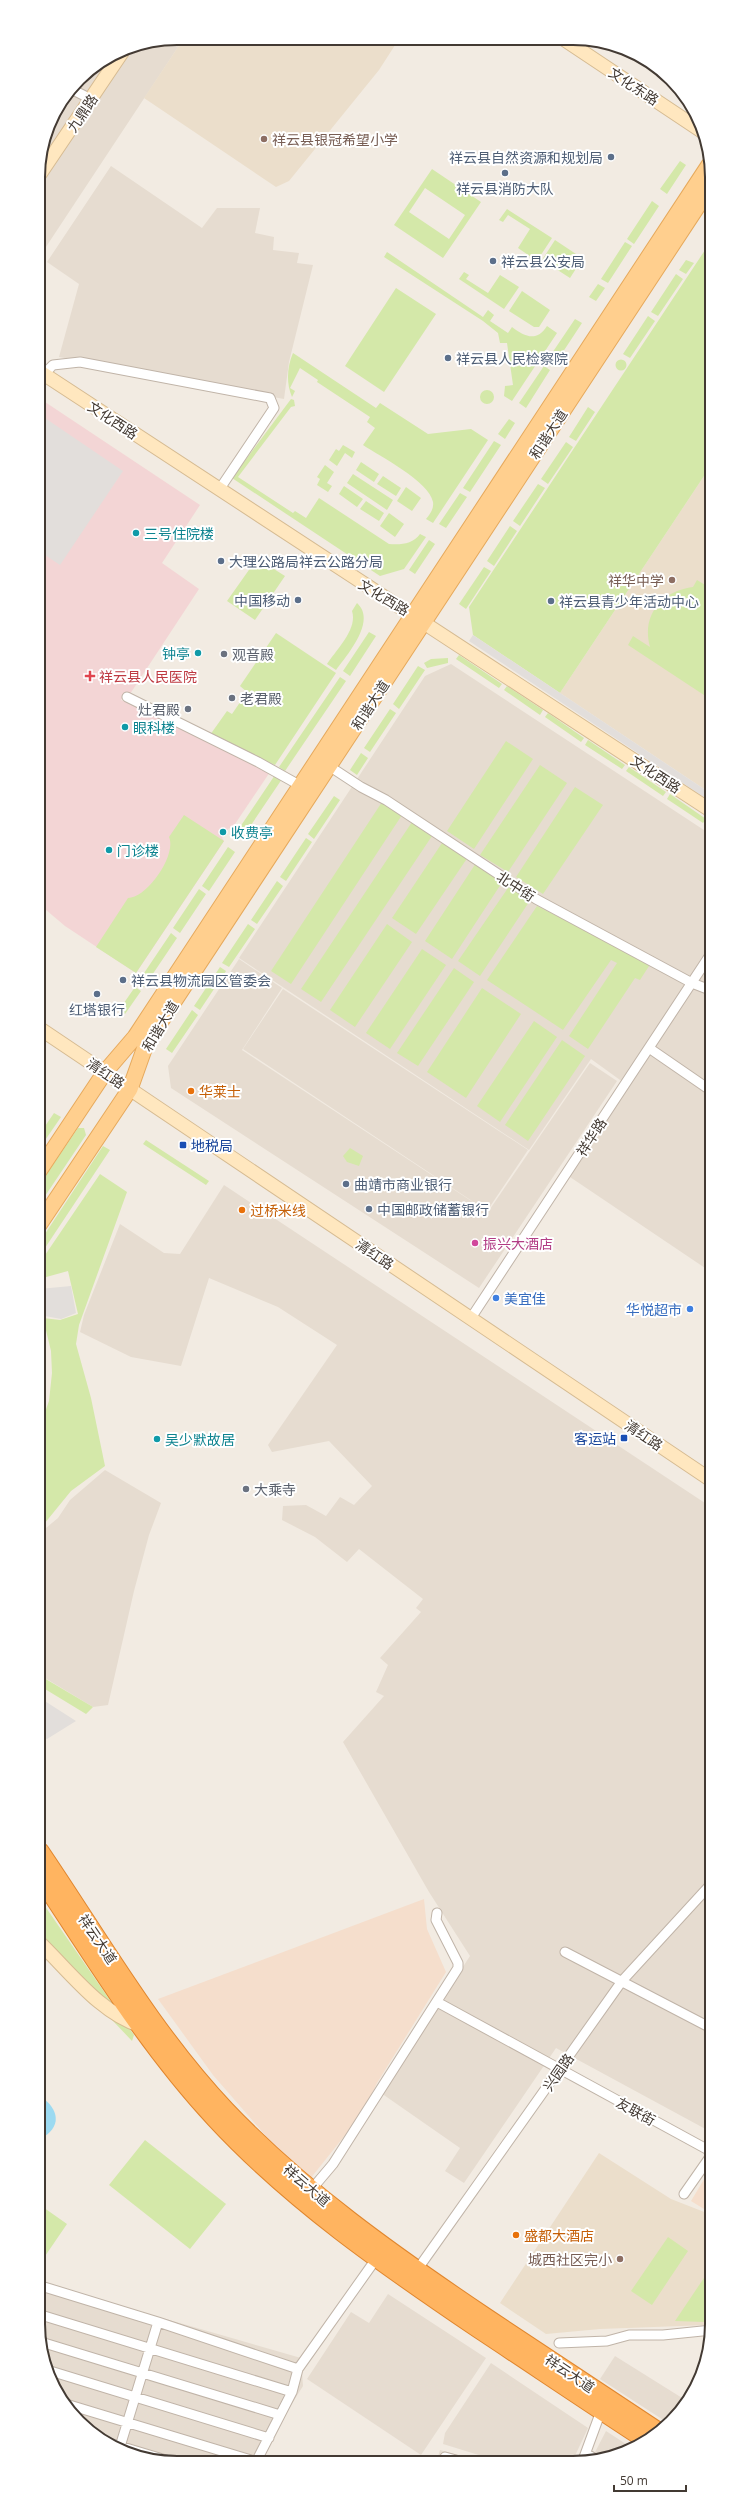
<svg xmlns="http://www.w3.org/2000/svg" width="750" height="2501" viewBox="0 0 750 2501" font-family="'Open Sans','Noto Sans SC',sans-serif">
  <rect width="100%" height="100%" fill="#f2ebe2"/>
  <!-- residential -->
  <path fill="#e6dcd0" d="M177,38H184L38,259V168L52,116L79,79L124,48Z
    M111,166L202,228L217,208H260L255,233L274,237L273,250L299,253L297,263L313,265L289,362L284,399L59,357L79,284L47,262Z
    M451,664L710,834L711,1272L567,1175L627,1085L591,1059L529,1150L239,958L425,676Z
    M239,959L282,988L242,1050L488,1212L590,1063L617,1081L479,1288L171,1088L168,1066Z
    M283,989L528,1150L487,1211L243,1049Z
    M224,1185L711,1507V2132L556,2048L464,2183L445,2171L460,2148L381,2093L470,1956L429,1892L343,1742L384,1696L376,1692L388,1665L380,1658L421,1612L416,1608L423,1599L359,1549L347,1562L315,1537L282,1520L283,1506L306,1505L326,1516L340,1497L354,1505L372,1486L329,1441L272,1452L268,1445L337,1345L278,1307L209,1278L181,1366L131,1357L80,1332L84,1315L120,1224L164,1253L180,1254Z
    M105,1470L161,1503L149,1535L134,1591L108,1705L93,1707L40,1675V1533L58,1518L70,1500Z
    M41,2283L301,2358L303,2386L257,2460H150L115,2449L79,2422L52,2386L41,2351Z
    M388,2294L486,2358L421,2455L307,2379L351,2312L369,2323Z
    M615,2356L687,2401L678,2415L668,2423L600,2379Z
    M491,2363L588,2428L573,2460H495L443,2444L445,2433Z
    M606,2431L632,2448L600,2460H591Z
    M440,2450L475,2460H437Z"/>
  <!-- commercial -->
  <path fill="#f5decc" d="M424,1899L427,1929L446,1972L377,2083L362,2114L310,2179L272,2143L213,2075L158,1999Z
    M712,2166V2214L691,2201Z"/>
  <!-- education -->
  <path fill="#ebdecb" d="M184,38L399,39L379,70L289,181L276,187L144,98Z
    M710,467V793L560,693Z
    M599,2153L671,2199L712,2215V2306L708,2325L600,2329L546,2334L500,2303Z"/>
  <!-- medical -->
  <path fill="#f3d5d5" d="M39,398L200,505L162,563L199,589L130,694H125L121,700L270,772L233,827L228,829L222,838L224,841L136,973L65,926L39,904Z"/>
  <!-- green -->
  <path fill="#d4e8a9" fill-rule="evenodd" d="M680,161L686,165L667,194L660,189Z
    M432,169L481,202L443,258L394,225ZM425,188L465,215L449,239L409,212Z
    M652,201L659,206L634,244L627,239Z
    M507,209L552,238L537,261L518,248L530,229L508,215L503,222L499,220Z
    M555,240L579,256L581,261L570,278L542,260Z
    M625,242L632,246L608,283L601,279Z
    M709,244L710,467L560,693L473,635L469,607Z
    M387,252L483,317L488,310L494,315L490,321L508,333L512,327C525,337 537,342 547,326L557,333L512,401L504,396L505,386L513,385L507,343H500L498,333L483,321L384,257Z
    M686,260L694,263L686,274L679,270Z
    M464,272L469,275L466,279L488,293L500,275L519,287L504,309L459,279Z
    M676,274L683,279L658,316L651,312Z
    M598,284L605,288L596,301L589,297Z
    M396,288L436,314L384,392L345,366Z
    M522,291L550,310L539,327H534L509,311Z
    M648,316L655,321L630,358L623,354Z
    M575,319L582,323L553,367L546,362Z
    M293,353L376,408L380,403L428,434L471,429L488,440L433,523L426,519C430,514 434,509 433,502C429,481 381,457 363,445L375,428L367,422L370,417L317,382L318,380L300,368L290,388L295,391L292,397C286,383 287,367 293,353Z
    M615.5 365a5.5 5.5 0 1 1 11 0a5.5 5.5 0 1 1-11 0Z
    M544,366L550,370L526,408L519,403Z
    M480 397a7 7 0 1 1 14 0a7 7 0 1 1-14 0Z
    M291,399L294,400L295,406L291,407L238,477L293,513L295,511L306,518L319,498L389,544C401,545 413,544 420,534L426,537L404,569L380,576L232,478Z
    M588,407L595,412L576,441L569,437Z
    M509,419L515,423L505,439L498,434Z
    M494,441L501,445L470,492L463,488Z
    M566,442L573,447L548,484L541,479Z
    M343,445L355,452L352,458L345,453L337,466L329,460L336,449L339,451Z
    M361,462L379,474L374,482L356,470Z
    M325,465L334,472L327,483L332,486L328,492L317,485L320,479L317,477Z
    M353,474L393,500L387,510L347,483Z
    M383,476L401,488L396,496L377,484Z
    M538,484L545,488L520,526L513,521Z
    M344,486L363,499L357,507L339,494Z
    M406,487L421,498L412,511L397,501Z
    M460,493L467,497L446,528L439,524Z
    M366,501L384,513L379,521L360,509Z
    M389,513L404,524L395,537L380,526Z
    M510,526L517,531L494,566L487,561Z
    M429,540L435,544L415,574L409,570Z
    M266,564L285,576L255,620L227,601L251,567Z
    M484,567L491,571L466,609L459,604Z
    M697,580L710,588V699L628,645L633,636L650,647C641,615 662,591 693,587Z
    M357,603C377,621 347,655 336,670L327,664C336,650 358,629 352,611Z
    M369,632L376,636L350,676L343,671Z
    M276,633L336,673L275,765L210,735L227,711L232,714L247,692L240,686Z
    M459,655L502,684L499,688L456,659Z
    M448,658V663L427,668L424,663L431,659Z
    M418,666L425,670L399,709L393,704Z
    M340,677L346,681L285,771L279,767Z
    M507,686L543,710L540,715L504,690Z
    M390,709L396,713L370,752L364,748Z
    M548,713L584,738L581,742L545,717Z
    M588,740L625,765L622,769L585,745Z
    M506,741L533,759L474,849L447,831Z
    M361,753L368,758L357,775L350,770Z
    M540,765L567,783L508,872L480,855Z
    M629,767L666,792L663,796L626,771Z
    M275,775L282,779L245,834L238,830Z
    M575,787L603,805L543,894L516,877Z
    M670,794L706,819L703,823L667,799Z
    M334,796L340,800L314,839L308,834Z
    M382,802L402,815L291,984L271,971Z
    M184,815L224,841L136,973L96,947L128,898C147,898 177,855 169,837Z
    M412,822L432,836L321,1002L301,989Z
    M306,838L312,842L286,881L280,877Z
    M444,840L468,857L416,934L392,918Z
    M228,847L235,852L209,891L202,886Z
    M476,863L503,881L452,959L425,941Z
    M277,881L283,886L257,924L251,920Z
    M510,885L531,899L480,976L458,961Z
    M199,889L206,894L180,933L173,928Z
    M537,906L651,963L640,980L635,978L588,1049L569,1036L617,963L611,960L563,1030L487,980Z
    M248,924L255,929L229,967L222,963Z
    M387,924L412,942L355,1027L330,1010Z
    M171,933L177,938L144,987L138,982Z
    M422,949L446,965L390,1049L366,1033Z
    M220,967L226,971L200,1010L194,1006Z
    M454,968L474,982L418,1066L397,1053Z
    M135,987L141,991L125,1014L119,1010Z
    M482,988L521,1014L466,1098L427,1072Z
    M192,1010L198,1015L172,1053L166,1049Z
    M534,1021L557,1037L500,1122L477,1106Z
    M562,1040L585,1056L528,1141L505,1125Z
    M54,1113L61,1117L39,1149V1135Z
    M78,1128H84L86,1135L39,1205V1185Z
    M146,1140L209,1181L206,1185L143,1144Z
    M103,1146L110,1150L39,1257V1243Z
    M350,1148L363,1156L359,1166L347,1162L343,1156Z
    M100,1174L127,1192L79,1325L76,1344L91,1398L105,1466L71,1491L40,1529V1426L49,1401L52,1373L51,1351L43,1318L60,1320L78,1314L68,1271L39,1279V1264Z
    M44,1678L93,1707L86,1714L40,1686Z
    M40,1899L134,2035L132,2041L40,1944Z
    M145,2140L226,2204L190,2249L109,2185Z
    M40,2205L67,2224L41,2262Z
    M668,2237L688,2251L652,2305L631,2291Z
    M712,2266V2304L705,2322L675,2321Z"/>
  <!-- parking -->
  <path fill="#e2dedb" d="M39,414L123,471L60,565L39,551Z
    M473,635L710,793V801L469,641Z
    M71,1286L76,1313L61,1319L45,1316L40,1307L39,1289Z
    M40,1698L76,1721L47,1739L40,1736Z"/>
  <!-- water -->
  <path fill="#9cdaf1" d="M40,2096C60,2109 62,2128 40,2139Z"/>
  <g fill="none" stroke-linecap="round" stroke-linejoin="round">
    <defs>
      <path id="street" d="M71,89L91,99
        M44,374L53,365L80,362L270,398L274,408L219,490
        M127,697L258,762L301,786
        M329,766L361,787L386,800L536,899L692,983L710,990
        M649,1048L710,1090
        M471,1318L710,955
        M565,1952L711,2028
        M437,2002L712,2152
        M311,2190L333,2164L458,1968V1963L436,1920L437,1913
        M684,2194L712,2154
        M417,2270L622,1981L711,1884
        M41,2286L158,2322L298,2369
        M41,2315L292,2392
        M41,2342L280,2415
        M559,2343L607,2341L629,2335H663L712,2330
        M47,2370L269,2438
        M66,2404L251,2460
        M106,2442L166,2460
        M119,2450L158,2322
        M587,2454L597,2460
        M445,2457L456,2460
        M257,2460L292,2392L298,2369L376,2259
        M583,2460L601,2411"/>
      <path id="secondary" d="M565,40L703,132
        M38,177L125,48
        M39,371L710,810
        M39,1028L711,1480
        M40,1943C70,1972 101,2014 141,2026"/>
      <path id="primary" d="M39,1171L105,1072L135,1037L709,165
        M39,1225L130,1089L146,1044L709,189"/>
      <path id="highway" d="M40,1851C100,1939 153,2033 226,2110C303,2191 394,2255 486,2317C543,2355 601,2393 658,2431
        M40,1877C95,1960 147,2046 215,2119C292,2202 385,2266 478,2329C534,2366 590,2404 647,2441"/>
    </defs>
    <!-- street casing -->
    <use href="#street" stroke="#c0b4a8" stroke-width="11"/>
    <!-- secondary casing -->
    <use href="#secondary" stroke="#d6bb92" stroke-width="15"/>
    <!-- primary casing -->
    <use href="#primary" stroke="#e6a95c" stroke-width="17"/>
    <!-- highway casing -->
    <use href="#highway" stroke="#e0862e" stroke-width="19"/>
    <!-- street -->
    <use href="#street" stroke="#fff" stroke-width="9"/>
    <!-- secondary -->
    <use href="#secondary" stroke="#ffe7bf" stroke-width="13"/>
    <!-- primary -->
    <use href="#primary" stroke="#ffcf8e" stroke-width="15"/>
    <!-- highway -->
    <use href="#highway" stroke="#ffb460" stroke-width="17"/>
  </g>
  <!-- markers -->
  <g fill="#8d6e63" stroke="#fff" stroke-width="1.5">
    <circle cx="264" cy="139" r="4"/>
    <circle cx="672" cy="580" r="4"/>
    <circle cx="620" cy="2259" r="4"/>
  </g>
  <g fill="#5c6f8a" stroke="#fff" stroke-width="1.5">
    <circle cx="611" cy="157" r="4"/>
    <circle cx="505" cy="173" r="4"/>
    <circle cx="493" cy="261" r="4"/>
    <circle cx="448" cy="358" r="4"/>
    <circle cx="221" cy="561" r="4"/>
    <circle cx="298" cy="600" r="4"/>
    <circle cx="551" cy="601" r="4"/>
    <circle cx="123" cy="980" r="4"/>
    <circle cx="97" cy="994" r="4"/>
    <circle cx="346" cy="1184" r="4"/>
    <circle cx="369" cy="1209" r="4"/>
  </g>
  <g fill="#0f9aa8" stroke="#fff" stroke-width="1.5">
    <circle cx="136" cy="533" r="4"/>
    <circle cx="198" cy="653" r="4"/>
    <circle cx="125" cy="727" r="4"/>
    <circle cx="223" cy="832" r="4"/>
    <circle cx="109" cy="850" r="4"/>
    <circle cx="157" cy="1439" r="4"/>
  </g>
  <g fill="#6b7280" stroke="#fff" stroke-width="1.5">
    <circle cx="224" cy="654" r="4"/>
    <circle cx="232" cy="698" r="4"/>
    <circle cx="188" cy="709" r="4"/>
    <circle cx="246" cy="1489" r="4"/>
  </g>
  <path fill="#e0444e" stroke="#fff" stroke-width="1.5" d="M88 670h4v4h4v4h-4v4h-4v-4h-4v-4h4z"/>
  <g fill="#e8710a" stroke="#fff" stroke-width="1.5">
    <circle cx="191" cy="1091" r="4"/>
    <circle cx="242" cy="1210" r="4"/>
    <circle cx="516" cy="2235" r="4"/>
  </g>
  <g fill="#1a4fb4" stroke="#fff" stroke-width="1.5">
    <rect x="179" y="1141" width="8" height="8" rx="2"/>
    <rect x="620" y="1434" width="8" height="8" rx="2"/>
  </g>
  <circle fill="#d1479c" stroke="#fff" stroke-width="1.5" cx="475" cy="1243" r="4"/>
  <g fill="#3f7fe0" stroke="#fff" stroke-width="1.5">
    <circle cx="496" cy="1298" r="4"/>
    <circle cx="690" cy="1309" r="4"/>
  </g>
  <g text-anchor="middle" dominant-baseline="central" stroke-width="4" stroke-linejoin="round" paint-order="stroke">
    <!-- street labels -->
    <g font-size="14" fill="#433a33" stroke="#fff">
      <text transform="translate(634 86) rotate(33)">文化东路</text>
      <text transform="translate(82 113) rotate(-56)">九鼎路</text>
      <text transform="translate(113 420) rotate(33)">文化西路</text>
      <text transform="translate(548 434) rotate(-57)">和谐大道</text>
      <text transform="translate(384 597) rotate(31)">文化西路</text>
      <text transform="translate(370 705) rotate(-57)">和谐大道</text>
      <text transform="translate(656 774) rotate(33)">文化西路</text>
      <text transform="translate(516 886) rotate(33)">北中街</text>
      <text transform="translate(160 1026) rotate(-59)">和谐大道</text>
      <text transform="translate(106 1073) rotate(34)">清红路</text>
      <text transform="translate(591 1137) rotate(-57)">祥华路</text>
      <text transform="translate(375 1254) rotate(34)">清红路</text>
      <text transform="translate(644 1435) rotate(34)">清红路</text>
      <text transform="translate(98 1939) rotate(56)">祥云大道</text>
      <text transform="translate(558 2072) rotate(-55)">兴园路</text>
      <text transform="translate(636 2111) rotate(29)">友联街</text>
      <text transform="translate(307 2185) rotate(41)">祥云大道</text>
      <text transform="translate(570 2373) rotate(34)">祥云大道</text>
    </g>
    <!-- education labels -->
    <g font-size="14" fill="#785e54" stroke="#fff" text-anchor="end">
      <text x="272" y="139" text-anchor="start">祥云县银冠希望小学</text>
      <text x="664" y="580">祥华中学</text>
      <text x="612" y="2259">城西社区完小</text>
    </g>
    <!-- service labels -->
    <g font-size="14" fill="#4e5e75" stroke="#fff" text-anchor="start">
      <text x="603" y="157" text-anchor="end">祥云县自然资源和规划局</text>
      <text x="505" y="188" text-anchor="middle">祥云县消防大队</text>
      <text x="501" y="261">祥云县公安局</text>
      <text x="456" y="358">祥云县人民检察院</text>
      <text x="229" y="561">大理公路局祥云公路分局</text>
      <text x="290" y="600" text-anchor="end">中国移动</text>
      <text x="559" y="601">祥云县青少年活动中心</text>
      <text x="131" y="980">祥云县物流园区管委会</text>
      <text x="97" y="1009" text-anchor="middle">红塔银行</text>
      <text x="354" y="1184">曲靖市商业银行</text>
      <text x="377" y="1209">中国邮政储蓄银行</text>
    </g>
    <!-- culture labels -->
    <g font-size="14" fill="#0d838f" stroke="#fff" text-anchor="start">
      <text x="144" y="533">三号住院楼</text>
      <text x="190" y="653" text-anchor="end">钟亭</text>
      <text x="133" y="727">眼科楼</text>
      <text x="231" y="832">收费亭</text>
      <text x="117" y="850">门诊楼</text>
      <text x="165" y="1439">吴少默故居</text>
    </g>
    <!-- worship labels -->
    <g font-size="14" fill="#5b616d" stroke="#fff" text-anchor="start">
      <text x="232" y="654">观音殿</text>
      <text x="240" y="698">老君殿</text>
      <text x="180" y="709" text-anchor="end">灶君殿</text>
      <text x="254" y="1489">大乘寺</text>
    </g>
    <!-- health labels -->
    <g font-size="14" fill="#be3a42" stroke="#fff" text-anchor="start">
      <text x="99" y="676">祥云县人民医院</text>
    </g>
    <!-- food labels -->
    <g font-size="14" fill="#c56008" stroke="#fff" text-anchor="start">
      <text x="199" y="1091">华莱士</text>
      <text x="250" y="1210">过桥米线</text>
      <text x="524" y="2235">盛都大酒店</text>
    </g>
    <!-- transit labels -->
    <g font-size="14" fill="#164399" stroke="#fff" text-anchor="start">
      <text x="191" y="1145">地税局</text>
      <text x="616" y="1438" text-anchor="end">客运站</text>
    </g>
    <!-- hotel labels -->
    <g font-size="14" fill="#b23c85" stroke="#fff" text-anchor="start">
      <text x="483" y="1243">振兴大酒店</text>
    </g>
    <!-- shop labels -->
    <g font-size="14" fill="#366cbe" stroke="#fff" text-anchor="start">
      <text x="504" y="1298">美宜佳</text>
      <text x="682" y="1309" text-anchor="end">华悦超市</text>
    </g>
  </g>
  <!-- crop -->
  <path d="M0 0H750V2501H0ZM177 45H573A132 132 0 0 1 705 177V2324A132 132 0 0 1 573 2456H177A132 132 0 0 1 45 2324V177A132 132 0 0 1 177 45Z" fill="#fff" fill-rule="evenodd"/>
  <path fill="none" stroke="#433a33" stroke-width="2" d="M177 45H573A132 132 0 0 1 705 177V2324A132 132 0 0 1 573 2456H177A132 132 0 0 1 45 2324V177A132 132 0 0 1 177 45Z"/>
  <!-- scale -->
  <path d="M614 2485v6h72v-6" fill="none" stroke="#433a33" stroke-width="2"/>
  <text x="620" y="2485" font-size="12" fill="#433a33" stroke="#ffffff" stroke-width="3" paint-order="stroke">50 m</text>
</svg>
